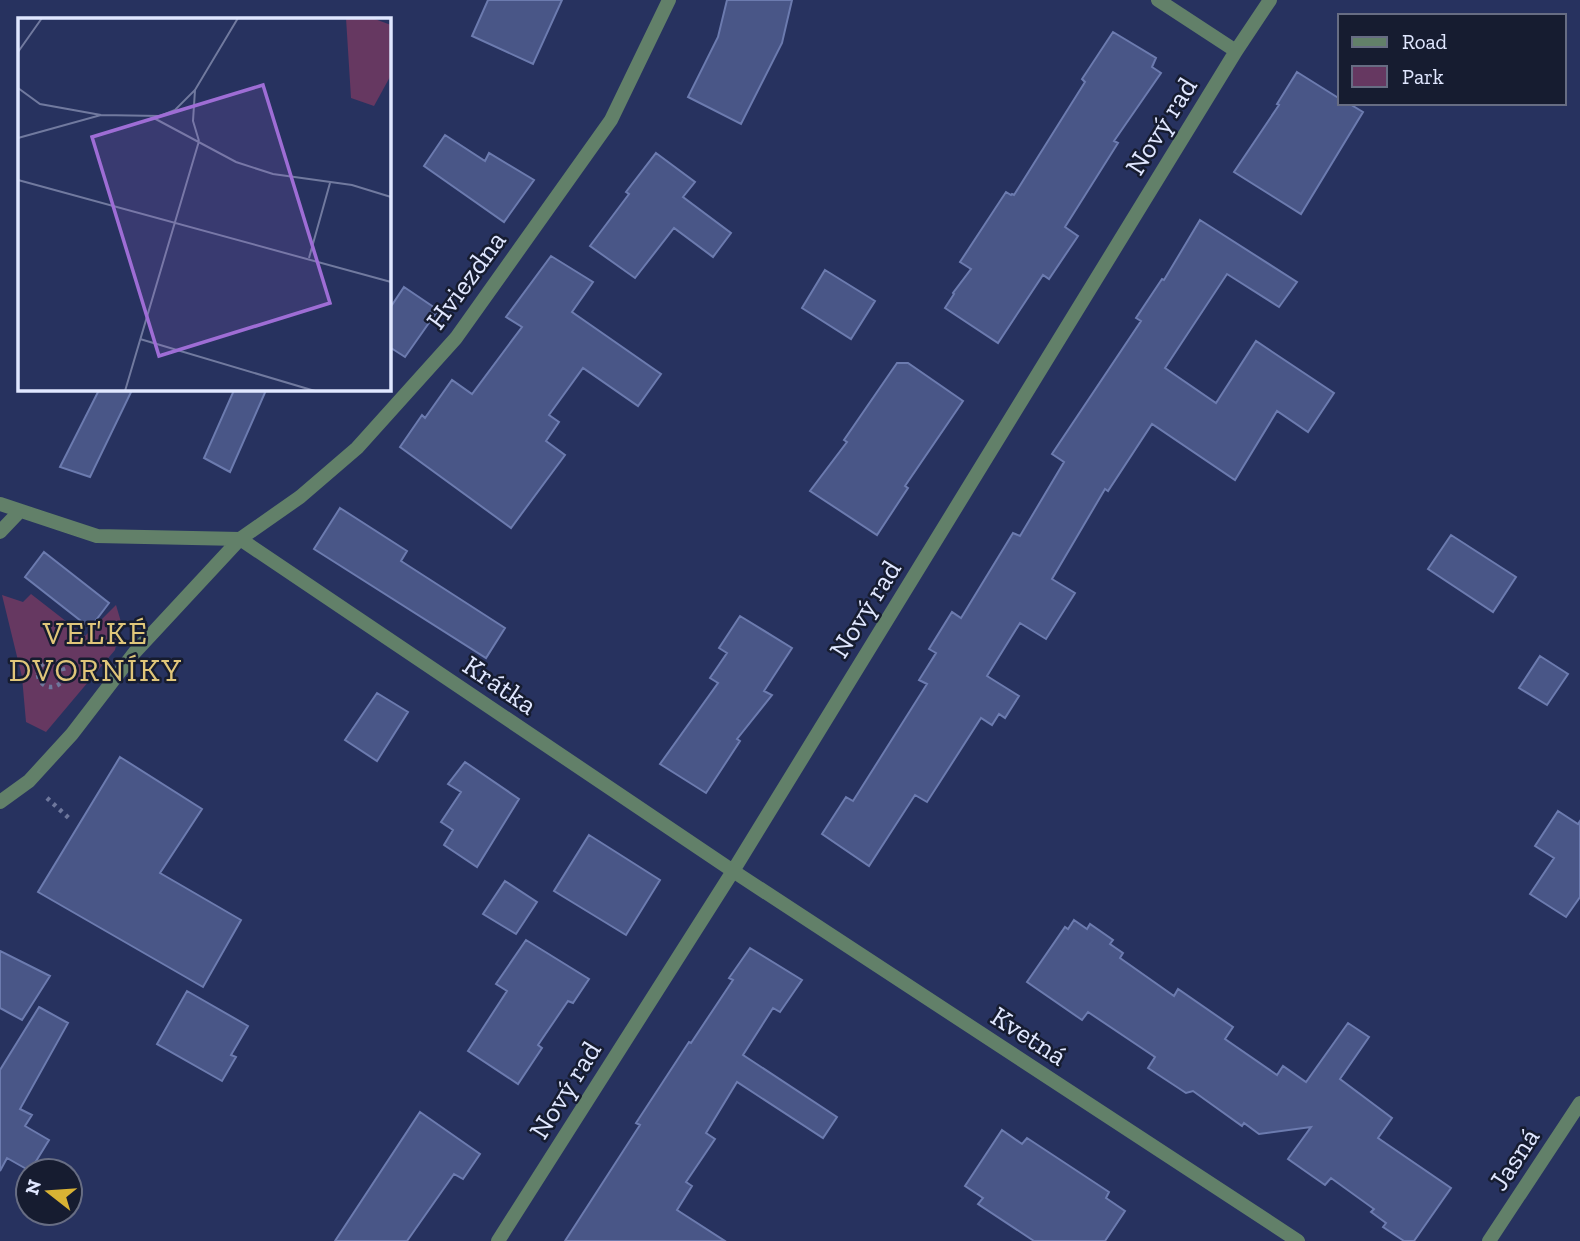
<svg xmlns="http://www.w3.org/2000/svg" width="1580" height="1241" viewBox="0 0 1580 1241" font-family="'Zilla Slab',serif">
  <rect width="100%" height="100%" fill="#27325f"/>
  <!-- green -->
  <path fill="#663861" d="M31,594L85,636L116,605L121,622L115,650L46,732L26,722L22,677L2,595L23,602Z"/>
  <!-- building -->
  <path fill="#495687" stroke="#6c7baf" stroke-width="2" d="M488,0H562L533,64L472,36Z
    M727,0H792L782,43L741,124L688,97L718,37Z
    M1113,32L1156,58L1152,67L1161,73L1114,141L1118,143L1065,227L1078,236L1049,279L1043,275L998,343L945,308L954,294L953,293L971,269L960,262L1006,192L1011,195L1012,194L1014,195L1085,82L1082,79Z
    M1297,72L1340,99V103H1348L1363,112L1301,214L1234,172L1279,105L1277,104Z
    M445,135L485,161L489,153L534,180L504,222L424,166Z
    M656,153L695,182L683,197L731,233L713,257L674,228L635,278L590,246L629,194L626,192Z
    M1200,220L1297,282L1279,307L1227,274L1165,368L1216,403L1256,341L1334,393L1308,432L1277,411L1235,480L1152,424L1108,491L1105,489L1052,579L1075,593L1046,639L1020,623L987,676L1019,696L1005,718L999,714L992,725L981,718L927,802L915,795L869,866L822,834L846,797L853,801L927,684L919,680L936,653L929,649L952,612L961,618L1013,533L1020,536L1064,462L1052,454L1141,321L1136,318L1162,279L1164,280Z
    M551,256L593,282L572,312L661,374L638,406L583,368L549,415L559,422L546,441L565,455L511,528L400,447L422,415L425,418L452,380L472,394L522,327L506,317Z
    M825,270L875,301L851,339L802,308Z
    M404,287L438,310L405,357L388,346V311Z
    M897,363H908L963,401L905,486L908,488L877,535L810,491L847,442L844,440Z
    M100,388H133L90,477L60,467Z
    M235,388H267L230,472L204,458Z
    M340,508L407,551L401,561L505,628L486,658L314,549Z
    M1451,535L1516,577L1493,612L1428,569Z
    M44,552L109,603L90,628L25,577Z
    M740,616L792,648L764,691L772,695L737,739L740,741L706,793L660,764L718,683L710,678L727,653L719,648Z
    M1540,656L1568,674L1547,705L1519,688Z
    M377,693L408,712L377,761L345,740Z
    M120,757L202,809L160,873L241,920L203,987L38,892Z
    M465,762L519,799L477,867L444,845L453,830L441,822L461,792L448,784Z
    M1558,811L1578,824L1580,821V897L1566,917L1530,894L1554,858L1535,846Z
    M589,835L660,880L626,935L554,891Z
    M505,881L537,902L516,934L483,914Z
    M1074,920L1087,929L1090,924L1113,940L1110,944L1123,953L1120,958L1174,996L1178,989L1233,1027L1225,1039L1277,1075L1283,1066L1306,1082L1348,1023L1369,1037L1340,1079L1392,1118L1378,1138L1451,1188L1414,1241H1404L1383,1227L1386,1223L1371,1212L1374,1209L1331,1178L1325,1185L1288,1159L1311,1127L1259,1134L1244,1123L1242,1126L1193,1091L1186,1093L1148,1068L1155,1057L1088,1012L1082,1020L1027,982L1065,927L1068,929Z
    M526,940L589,979L573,1003L568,1001L538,1045L542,1048L518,1084L468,1051L507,991L496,984Z
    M750,948L802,980L780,1012L773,1008L743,1055L837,1117L823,1138L737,1082L706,1133L715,1139L686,1182L692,1186L677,1210L725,1241H565L640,1125L636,1123L689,1042L691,1043L733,980L729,978Z
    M0,951L50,976L22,1020L0,1008Z
    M187,991L248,1026L231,1055L236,1057L222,1081L157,1044Z
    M39,1007L68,1023L20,1109L32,1115L25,1126L49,1140L30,1171L7,1158L0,1171V1070Z
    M420,1112L480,1154L463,1179L454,1174L407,1241H335Z
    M1002,1130L1022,1144L1027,1138L1109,1192L1106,1198L1125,1211L1105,1241H1034L978,1204L983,1198L965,1186Z"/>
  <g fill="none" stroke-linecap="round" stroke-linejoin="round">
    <!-- path -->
    <path stroke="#6e779c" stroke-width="4.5" stroke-dasharray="3.5 5" stroke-linecap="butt" d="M38 674a13 13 0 1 1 26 0a13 13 0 1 1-26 0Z
      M47,798L72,821"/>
    <!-- street -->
    <path stroke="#628069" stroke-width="14" d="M1158,0L1236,51
      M0,504L97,536L240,539
      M0,532L20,511
      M240,539L733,871L1298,1241
      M0,802L29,781L72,734L135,652L240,539L300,497L357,448L456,338L611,120L669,0
      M498,1241L733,871L1236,51L1270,0
      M1489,1241L1580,1103"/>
  </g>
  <g text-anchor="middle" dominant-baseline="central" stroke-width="5" stroke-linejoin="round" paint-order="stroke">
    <!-- street labels -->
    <g font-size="28" fill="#e0e7ff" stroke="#161c30">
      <text transform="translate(1161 126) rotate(-58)">Nový rad</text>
      <text transform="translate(466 280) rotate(-54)">Hviezdna</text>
      <text transform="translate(865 609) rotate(-58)">Nový rad</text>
      <text transform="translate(500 685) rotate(34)">Krátka</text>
      <text transform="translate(1029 1036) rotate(33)">Kvetná</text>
      <text transform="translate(565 1090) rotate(-58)">Nový rad</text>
      <text transform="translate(1514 1159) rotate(-57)">Jasná</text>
    </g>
    <!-- quarter labels -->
    <g font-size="32" letter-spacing="2" fill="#e0c67a" stroke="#161c30">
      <text x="96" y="633">VEĽKÉ<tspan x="96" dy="37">DVORNÍKY</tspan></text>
    </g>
  </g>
  <!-- overview -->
  <g transform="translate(18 18)">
    <rect width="373" height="373" fill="#27325f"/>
    <path d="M328,0H354L373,7V57L356,88L333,80Z" fill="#663861"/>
    <path fill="none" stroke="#717a9f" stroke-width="2" d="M0,34L24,0M0,70L22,86L83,97M177,72L175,103L181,123M132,98L218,144L255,156L334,167L373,179M0,120L83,97L142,98L157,92L177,72L220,0M0,162L373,264M291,240L312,165M122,321L297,373M107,373L181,123"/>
    <path fill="#9e6dd5" fill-opacity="0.15" stroke="#9e6dd5" stroke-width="3.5" d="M245,67L312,285L141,338L74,119Z"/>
    <rect width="373" height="373" fill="none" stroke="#e0e7ff" stroke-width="3.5"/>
  </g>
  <!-- legend -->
  <rect x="1338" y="14" width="228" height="91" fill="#161c30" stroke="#676d83" stroke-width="2"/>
  <rect x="1352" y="37" width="35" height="10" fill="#628069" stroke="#676d83" stroke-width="2"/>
  <text x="1402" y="49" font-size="21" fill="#e0e7ff">Road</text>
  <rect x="1352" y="66" width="35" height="21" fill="#663861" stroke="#676d83" stroke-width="2"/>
  <text x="1402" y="84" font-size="21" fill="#e0e7ff">Park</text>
  <!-- north arrow -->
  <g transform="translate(49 1192) rotate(287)"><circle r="33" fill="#161c30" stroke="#676d83" stroke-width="2"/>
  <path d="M0-5L12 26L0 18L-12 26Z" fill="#d9b334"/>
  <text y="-10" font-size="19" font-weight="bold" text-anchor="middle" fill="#e0e7ff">N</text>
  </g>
</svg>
